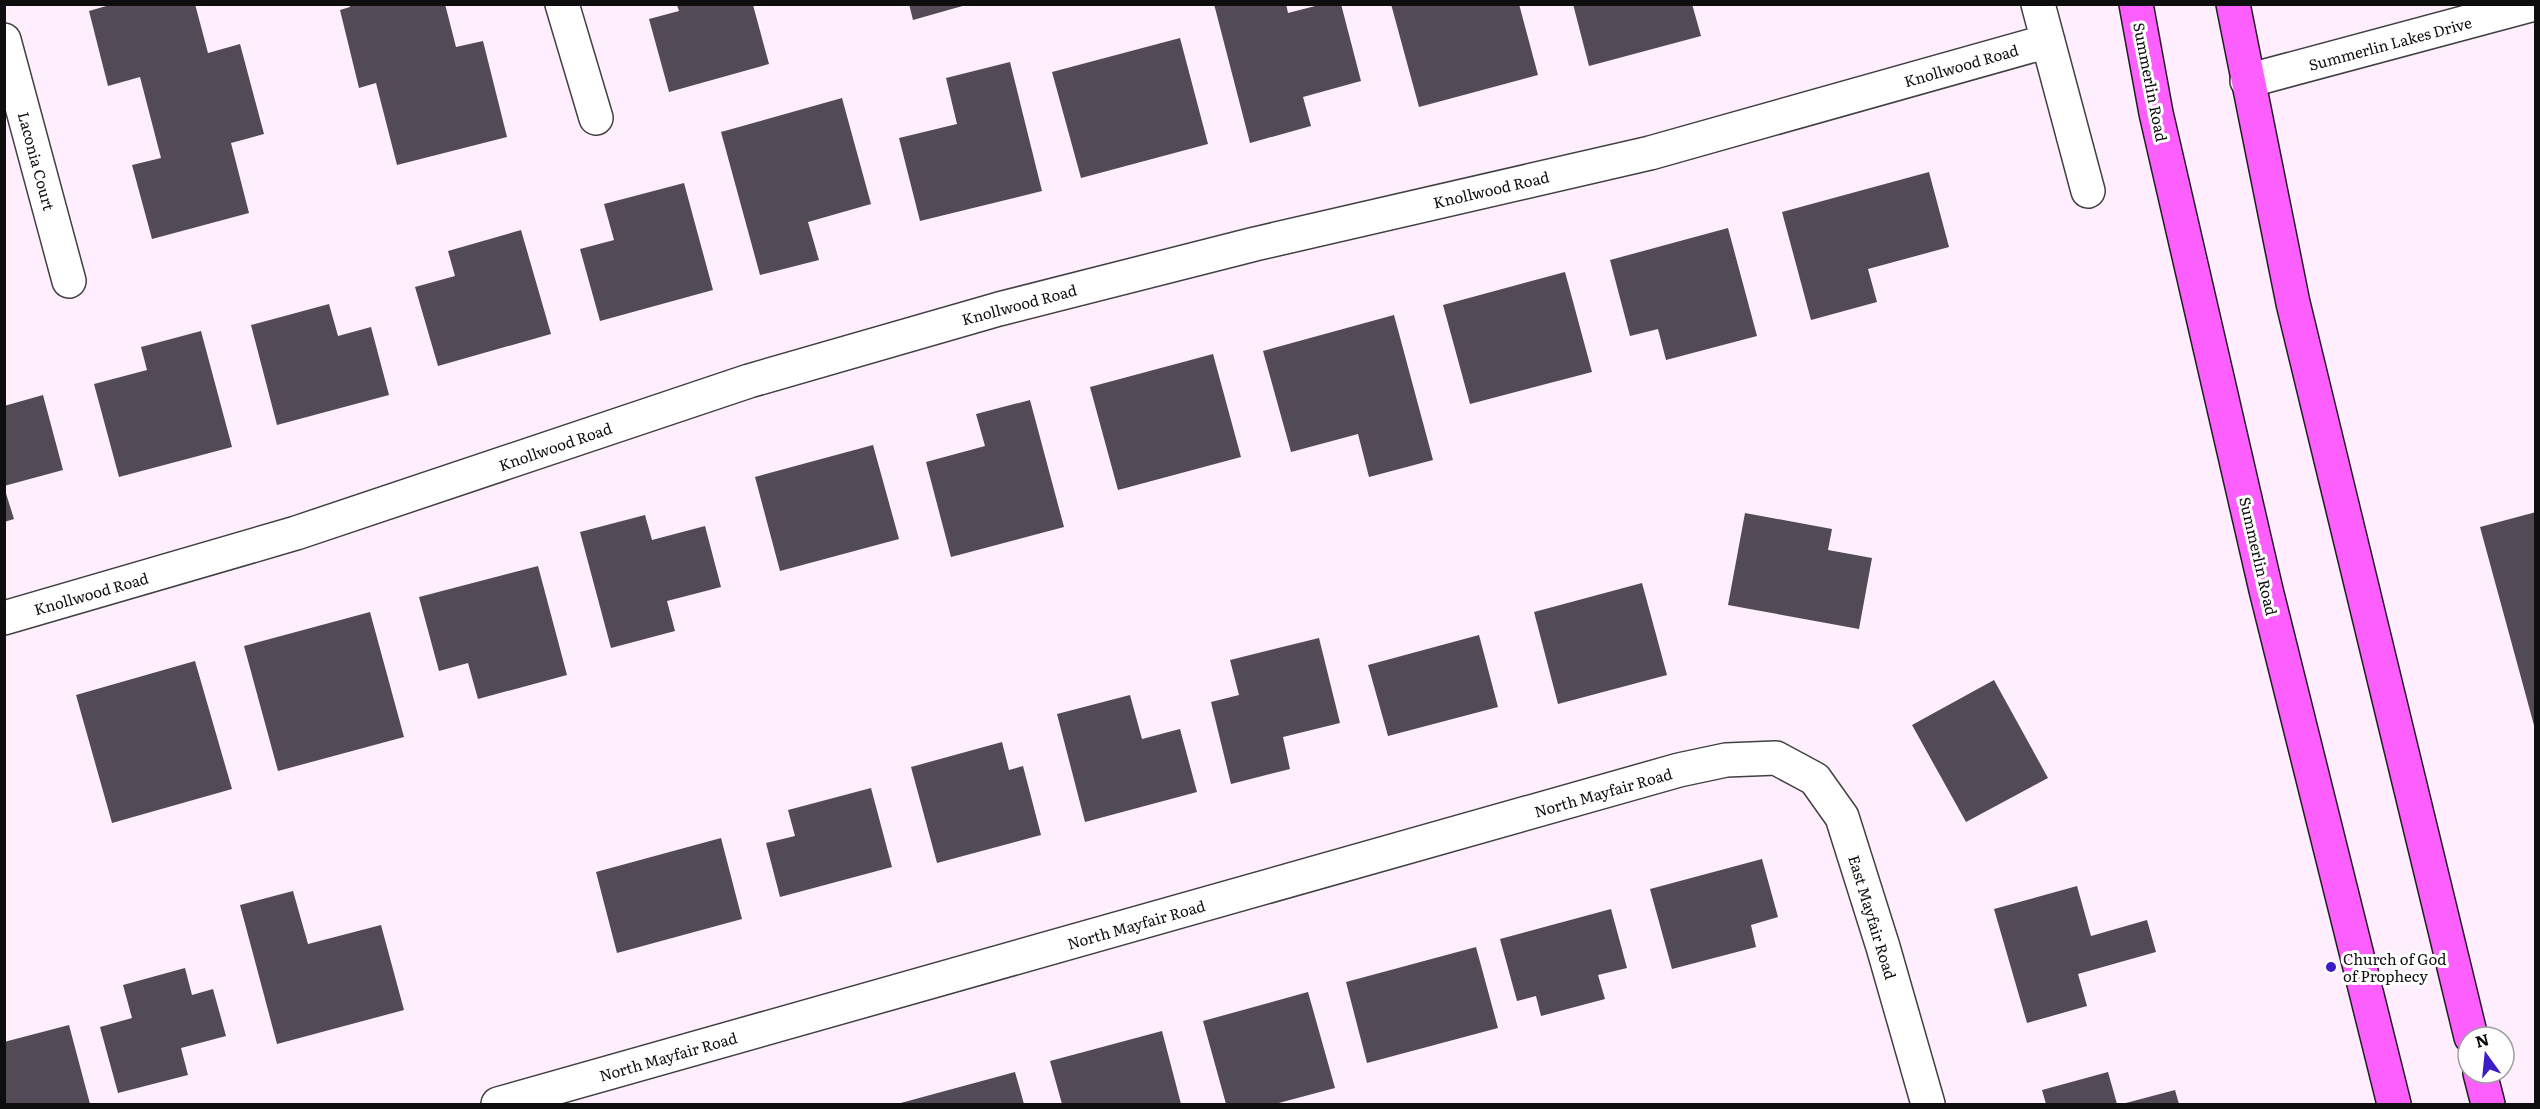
<svg xmlns="http://www.w3.org/2000/svg" width="2540" height="1109" viewBox="0 0 2540 1109" font-family="Literata,serif">
  <rect width="100%" height="100%" fill="#ffeffe"/>
  <!-- building -->
  <path fill="#524a57" d="M113,4H195L208,53L240,44L264,134L231,143L249,213L152,239L132,165L161,158L140,77L108,86L89,11Z
    M349,4H445L456,47L483,41L507,137L397,165L376,83L359,88L340,10L350,7Z
    M909,4H966V5L913,20Z
    M1214,4H1286L1288,13L1323,4H1341L1361,81L1303,97L1311,126L1250,143Z
    M1391,4H1519L1538,75L1419,107Z
    M1573,4H1692L1701,36L1589,66Z
    M677,5H753L769,64L669,92L649,19L679,11Z
    M1180,38L1208,144L1081,178L1052,72Z
    M1010,62L1042,191L920,221L899,138L957,124L946,78Z
    M842,98L871,204L808,222L819,260L760,275L721,132Z
    M1929,172L1949,247L1868,269L1877,302L1811,320L1782,212Z
    M684,183L713,290L600,321L580,249L614,240L604,204Z
    M1728,228L1757,336L1666,360L1658,329L1630,336L1610,260Z
    M521,230L551,334L438,366L415,287L455,276L448,251Z
    M1565,272L1592,372L1470,404L1443,305Z
    M329,304L338,336L371,327L389,395L277,425L251,325Z
    M1394,315L1433,460L1369,477L1358,434L1291,452L1263,351Z
    M201,331L232,447L119,477L94,384L147,370L141,347Z
    M1213,354L1241,457L1118,490L1090,387Z
    M43,395L63,470L4,486V406Z
    M1030,400L1064,527L951,557L926,462L985,446L976,414Z
    M873,445L899,539L780,571L755,477Z
    M4,487L14,519L4,522Z
    M2536,512V729H2535L2480,527Z
    M1745,513L1832,529L1828,550L1872,558L1859,629L1728,605Z
    M645,515L652,540L705,526L721,587L667,601L675,631L611,648L580,532Z
    M538,566L567,675L478,699L468,663L439,671L419,597Z
    M1642,583L1667,675L1558,704L1534,612Z
    M370,612L404,737L278,771L244,646Z
    M1479,635L1498,707L1388,736L1368,665Z
    M1319,638L1340,723L1283,737L1290,769L1231,784L1211,702L1239,695L1230,660Z
    M195,661L232,789L112,823L76,695Z
    M1994,680L2048,778L1966,822L1912,725Z
    M1130,695L1142,739L1180,729L1197,792L1085,822L1057,714Z
    M1002,742L1009,770L1023,766L1041,835L937,863L911,767Z
    M871,788L892,867L780,897L766,843L795,836L788,810Z
    M721,838L742,919L617,953L596,872Z
    M1762,859L1778,917L1751,925L1756,947L1672,969L1650,889Z
    M2077,886L2091,936L2147,920L2156,952L2078,974L2087,1006L2027,1023L1994,909Z
    M293,891L308,944L381,925L404,1010L277,1044L240,905Z
    M1611,909L1627,968L1598,975L1605,999L1541,1016L1536,996L1517,1001L1500,939Z
    M1476,947L1498,1028L1367,1063L1346,982Z
    M185,968L192,995L213,989L226,1036L181,1048L188,1075L118,1093L100,1027L132,1018L123,985Z
    M1308,992L1335,1088L1275,1104H1226L1203,1021Z
    M69,1025L90,1104H4V1042Z
    M1162,1031L1181,1104H1062L1050,1061Z
    M1015,1072L1024,1104H897Z
    M2108,1072L2117,1104H2046L2042,1090Z
    M2175,1090L2179,1104H2122Z"/>
  <g fill="none" stroke-linecap="round" stroke-linejoin="round">
    <defs>
      <path id="minor" d="M562,4L596,118
        M2038,4L2088,191
        M4,40L69,281
        M2247,81L2534,4
        M4,618L296,533L749,381L999,309L1255,244L1650,153L2048,41
        M498,1104L1679,770L1726,760L1776,758L1815,779L1842,817L1883,947L1928,1104"/>
      <path id="primary" d="M2136,4L2156,113L2266,590L2394,1104
        M2233,4L2293,303L2471,1037
        M2480,1073L2488,1104"/>
    </defs>
    <!-- minor casing -->
    <use href="#minor" stroke="#414141" stroke-width="36"/>
    <!-- primary casing -->
    <use href="#primary" stroke="#1f1f1f" stroke-width="36"/>
    <!-- minor -->
    <use href="#minor" stroke="#fff" stroke-width="33"/>
    <!-- primary -->
    <use href="#primary" stroke="#fd5fff" stroke-width="33"/>
  </g>
  <!-- markers -->
  <circle fill="#3d1ec5" stroke="#fff" stroke-width="2" cx="2331" cy="967" r="6"/>
  <g text-anchor="middle" dominant-baseline="central" stroke-width="6" stroke-linejoin="round" paint-order="stroke">
    <!-- street labels -->
    <g font-size="15" fill="#0e0e0e" stroke="#fff">
      <text transform="translate(2390 43) rotate(-15)">Summerlin Lakes Drive</text>
      <text transform="translate(1961 65) rotate(-16)">Knollwood Road</text>
      <text transform="translate(2151 82) rotate(79)">Summerlin Road</text>
      <text transform="translate(37 161) rotate(75)">Laconia Court</text>
      <text transform="translate(1491 189) rotate(-13)">Knollwood Road</text>
      <text transform="translate(1019 304) rotate(-15)">Knollwood Road</text>
      <text transform="translate(555 446) rotate(-19)">Knollwood Road</text>
      <text transform="translate(2259 556) rotate(77)">Summerlin Road</text>
      <text transform="translate(91 593) rotate(-16)">Knollwood Road</text>
      <text transform="translate(1603 792) rotate(-16)">North Mayfair Road</text>
      <text transform="translate(1873 917) rotate(73)">East Mayfair Road</text>
      <text transform="translate(1136 924) rotate(-16)">North Mayfair Road</text>
      <text transform="translate(668 1056) rotate(-16)">North Mayfair Road</text>
    </g>
    <!-- poi labels -->
    <g font-size="15" fill="#0e0e0e" stroke="#fff" text-anchor="start">
      <text x="2343" y="958">Church of God<tspan x="2343" dy="17">of Prophecy</tspan></text>
    </g>
  </g>
  <!-- border -->
  <rect width="2540" height="1109" fill="none" stroke="#0e0e0e" stroke-width="12"/>
  <!-- north arrow -->
  <g transform="translate(2486 1055) rotate(345)"><circle r="28" fill="#ffffff" stroke="#9f9f9f" stroke-width="1.5"/>
  <path d="M0-4.5L10 22L0 15L-10 22Z" fill="#3d1ec5"/>
  <text y="-9" font-size="16" font-weight="bold" text-anchor="middle" fill="#0e0e0e">N</text>
  </g>
</svg>
